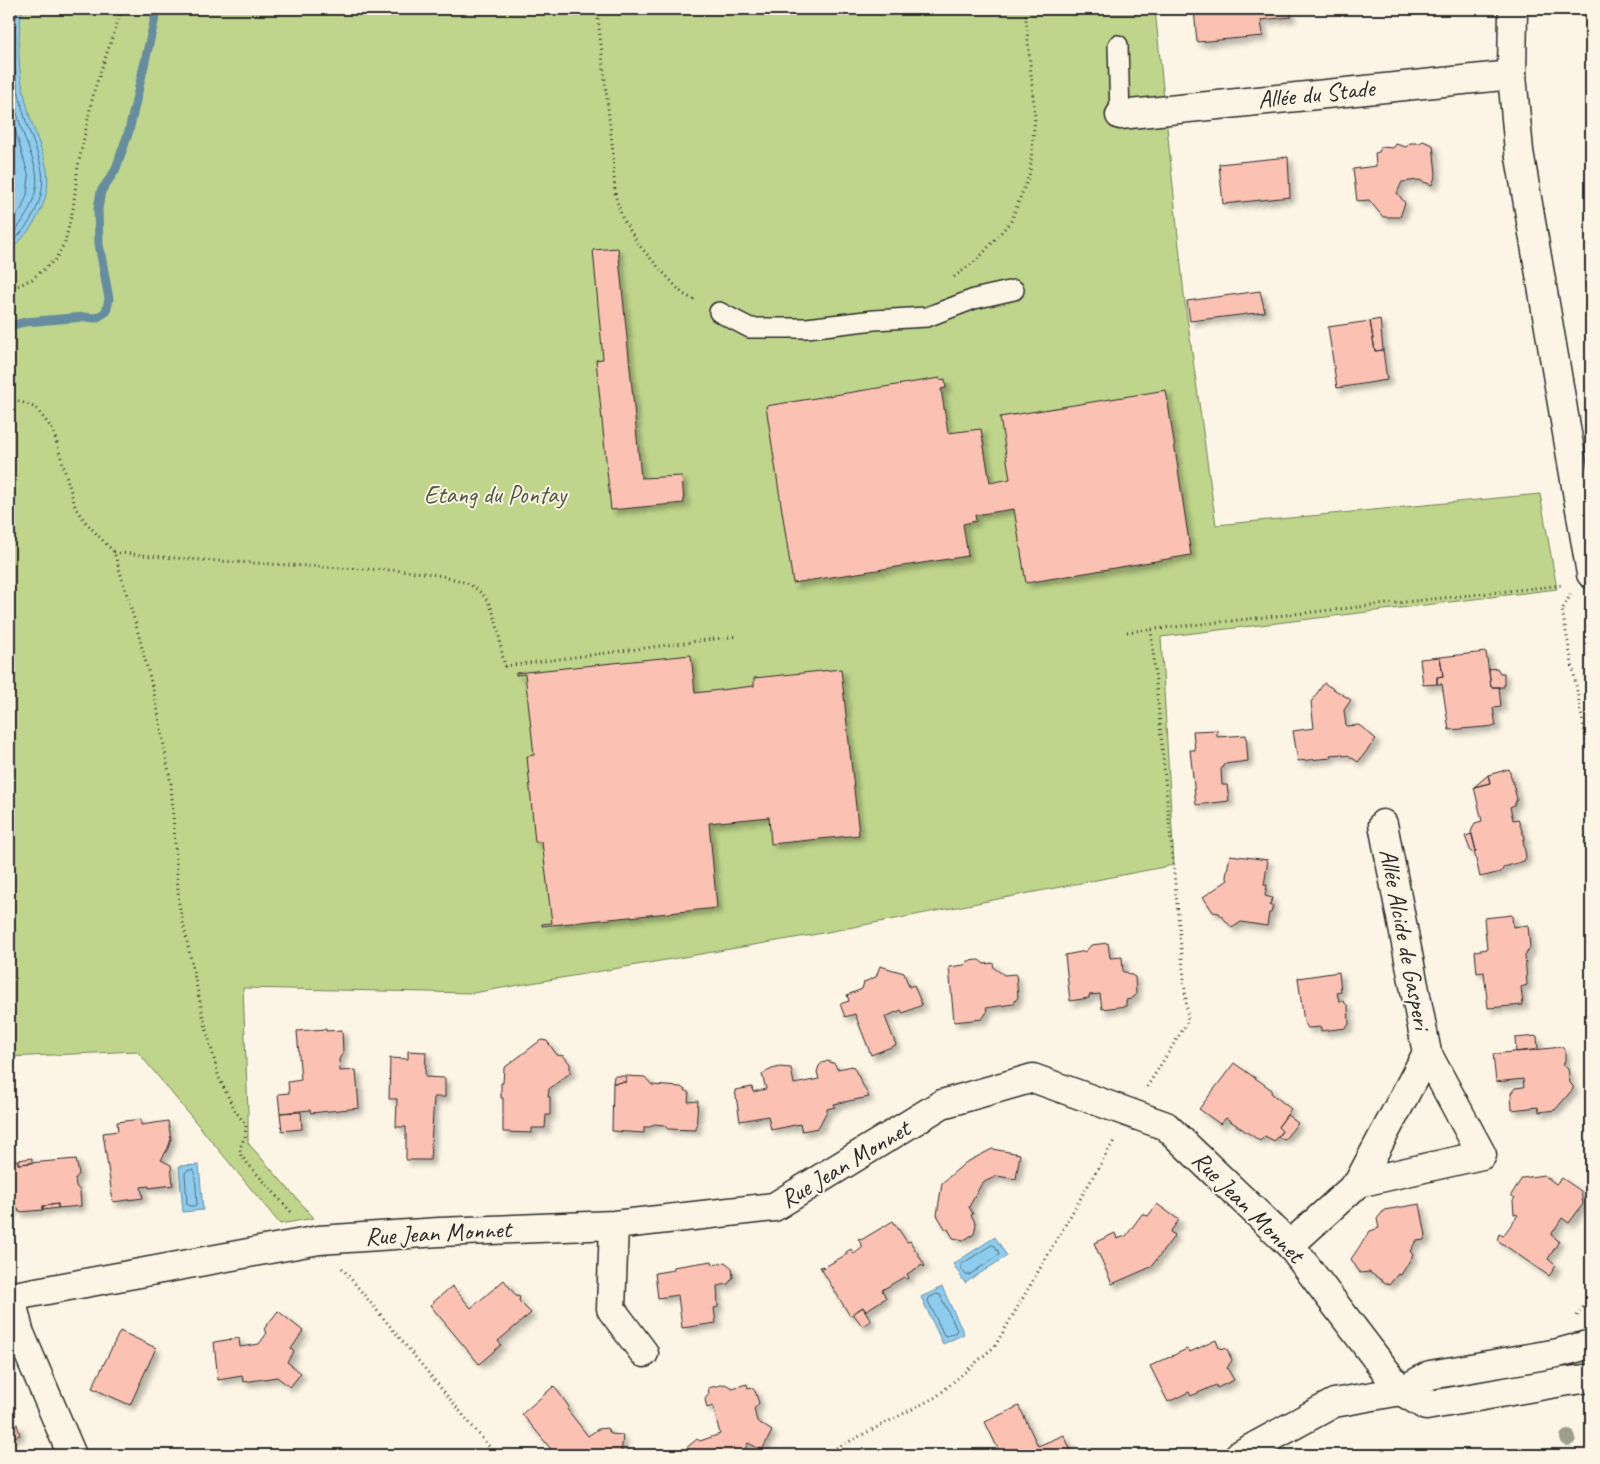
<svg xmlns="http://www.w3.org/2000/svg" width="1600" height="1464" viewBox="0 0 1600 1464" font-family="Caveat,sans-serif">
  <defs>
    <filter id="shadow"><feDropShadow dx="4.5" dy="4.5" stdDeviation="2.5" flood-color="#0004"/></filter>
  </defs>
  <rect width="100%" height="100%" fill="#fcf5e5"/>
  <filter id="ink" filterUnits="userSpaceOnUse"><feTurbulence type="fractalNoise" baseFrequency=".02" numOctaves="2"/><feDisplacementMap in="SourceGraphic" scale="10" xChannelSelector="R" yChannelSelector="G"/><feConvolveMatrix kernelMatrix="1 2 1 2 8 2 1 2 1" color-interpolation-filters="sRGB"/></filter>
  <g filter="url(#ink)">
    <!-- built -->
    <path fill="#fce5d6" d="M1591,1447V1455H1550Z"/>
    <!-- green -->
    <path fill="#bfd58b" stroke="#75805b" d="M9,9H1155L1184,295L1216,525L1540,494L1557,589L1161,637L1174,865L812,935L473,993L243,988L248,1112V1143L314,1218L280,1224L137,1051L9,1057Z"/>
    <!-- water -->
    <path fill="#8dccee" stroke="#668ca0" d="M9,9H22C18,35 17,62 23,88C26,102 29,116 34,129C38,142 44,155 47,169C52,201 32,232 9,251Z
      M199,1165L203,1210L183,1212L179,1166Z
      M995,1237L1007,1256L965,1283L953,1264Z
      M942,1287L964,1334L943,1344L921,1297Z"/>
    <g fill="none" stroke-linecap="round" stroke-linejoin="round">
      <!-- shore -->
      <path stroke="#526b79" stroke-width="1" d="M9,74C12,93 16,112 22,130C26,144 33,157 36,171C40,195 26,221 9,237
        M9,109L29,177L27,195L22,208L9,226
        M9,245C30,227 46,199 42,171C40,157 33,143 29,130C24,117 21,103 18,89C12,63 13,36 17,9
        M193,1170L195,1172L197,1204L196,1206H190L187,1204L185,1173L187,1171Z
        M992,1245L995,1246L999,1253V1255L969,1275H966L961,1268V1265Z
        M937,1294L940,1295L957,1330L956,1332L947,1336L944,1335L928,1301L929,1298Z"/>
      <!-- stream -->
      <path stroke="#668ca0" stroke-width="9" d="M9,326L25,322L84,317L96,318L106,312L109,299L99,244L98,209L101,191L115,171L129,131L157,9"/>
    </g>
    <!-- building -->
    <path fill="#fbc1b3" stroke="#2b2b2b" filter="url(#shadow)" d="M1189,9H1290L1291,17L1261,20L1263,36L1197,42L1194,9Z
      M1423,141L1433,145L1436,174L1432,185L1419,180L1402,182L1397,193L1405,203L1400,217H1383L1369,200L1357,201L1353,169L1376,166L1375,153L1379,152L1381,147L1393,148L1396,144L1406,147L1410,143H1420Z
      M1288,157L1290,197L1223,204L1219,164Z
      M618,248L641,478L682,476L684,503L611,510L596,360L603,359L593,250Z
      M1260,291L1265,312L1190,321L1187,301Z
      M1380,319L1383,350L1375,351L1370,321Z
      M1370,321L1375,351L1383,350L1387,380L1337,388L1328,327Z
      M940,378V380L945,379L946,388L941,389L948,433L981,429L990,483L1010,479L1000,417L1166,390L1191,555L1026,583L1014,509L975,515L976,521L963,524L968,556L793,583L766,406Z
      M1486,652L1491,687H1499L1501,707L1493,708L1496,726L1449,730L1442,684H1437V677L1443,676L1440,657Z
      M691,655L695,693L754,686V678L841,669L859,835L771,844L769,817L709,823L717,908L542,926V924L552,923L542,842H535L527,756L534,755L525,674L516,675V673Z
      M1440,657L1443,676L1437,677V684L1423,685L1420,659Z
      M1497,668L1500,673H1504V687H1491L1489,669Z
      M1324,683L1351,700L1344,710L1346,726L1359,725L1376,739L1358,762L1348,755L1343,756L1342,754L1330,755L1331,758L1298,761L1293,731L1314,728L1311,702Z
      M1217,730V737L1246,735L1248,761L1224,764L1221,770L1222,785H1227L1229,801L1196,805L1190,750H1195L1193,731Z
      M1509,769L1517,799L1514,805L1510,807L1513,820L1518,819L1523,834H1524L1525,839L1523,840L1526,857L1524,861L1504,867L1501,872L1480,877L1474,851H1476L1471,832L1475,823L1482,821L1474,787L1490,783L1488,775Z
      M1488,775L1490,783L1474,787Z
      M1472,834L1476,851L1471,852L1465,836Z
      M1230,855L1268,860L1264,885H1267L1265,896L1272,898L1270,906H1273L1271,913H1269L1267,926L1241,922L1232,928L1219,913L1213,912L1203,897L1228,880L1226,876Z
      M1512,915L1513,927L1528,925L1530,948L1525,955L1527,985L1521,987L1523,1005L1488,1008L1484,972L1477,973L1475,951L1487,949L1484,918Z
      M1108,943L1110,958L1122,957L1123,972H1126L1135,977L1136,995L1131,999L1126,1000V1006L1102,1009L1100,994L1089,995V998L1070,1001L1065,955L1086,951L1091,945Z
      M979,960L984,964L993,963L994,968L1004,975L1016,974L1018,997L1013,1004L986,1008L987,1012L982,1019L954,1022L949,967L964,965L968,961Z
      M880,966L904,973L909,987L914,985L922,1005L903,1013L901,1010L885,1017L896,1045L871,1055L855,1014L845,1017L840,1004L849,1001L847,995L862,989L864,982L876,977Z
      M1339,972L1341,992L1337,993L1339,1001H1343L1348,1006L1349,1024L1346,1028L1321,1031V1027L1308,1028L1304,1022L1298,978Z
      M326,1029V1031L342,1030L343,1053L339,1059L340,1071L356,1070L359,1108L311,1113L310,1110L280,1113L278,1094L289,1093L288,1082L301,1080L297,1031Z
      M1537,1036L1538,1050L1516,1052L1515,1038Z
      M541,1040L547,1041L557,1055L564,1056L570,1064V1073L549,1089L548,1097H550V1115H546L545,1128H532V1133L503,1132V1098H501V1083H503L504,1068Z
      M1562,1047L1565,1051V1060L1563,1065L1568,1069L1570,1083L1573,1086V1089L1555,1110L1539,1112L1538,1107L1512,1110L1511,1093L1515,1088L1524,1087L1523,1079L1496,1082L1493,1054Z
      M408,1051L426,1052L425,1077L445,1078V1097H434L430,1160H406V1127H396L397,1099H389L390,1058L408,1059Z
      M828,1061L835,1064L837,1069L853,1066L869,1097L834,1104L835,1107L827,1109V1111L818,1128L802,1131L800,1124L771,1130L768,1116L740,1121L735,1090L752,1087L753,1092L766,1089L762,1074L772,1069L780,1067L791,1068L794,1084L819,1079L817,1072L819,1066L822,1063Z
      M1234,1063L1272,1090L1271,1093L1291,1109L1278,1127L1282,1131L1274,1141L1265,1136L1260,1141L1226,1118L1220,1124L1199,1109Z
      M614,1076H626V1082L613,1083Z
      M626,1076L645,1077L652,1085L681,1087L689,1093L688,1102L698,1101L696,1130L668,1129L664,1125L654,1124L650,1127H644V1133L612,1131L613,1083L626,1082Z
      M301,1112L302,1129L282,1131L280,1113Z
      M1287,1115L1298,1123L1284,1140L1278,1137L1282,1131L1278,1127Z
      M141,1119V1125L168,1121L171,1139L168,1148L161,1160L171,1165L173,1185L149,1188V1186L141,1187L143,1198L113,1202L103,1133L118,1131L117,1122Z
      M992,1149L1020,1154L1016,1179L997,1176L982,1183L969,1207L973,1214L971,1215L976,1224L974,1234L964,1240L953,1238L948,1229L946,1230L937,1215L942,1183L965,1163Z
      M32,1158V1163L18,1164V1160Z
      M76,1159L79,1174L75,1179L76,1186L80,1191L81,1206L58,1208V1204L43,1206V1210L19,1212L18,1208L9,1209V1161L18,1160V1164Z
      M1544,1175L1556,1184L1562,1178L1581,1191L1583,1204L1569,1223L1562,1218L1551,1235L1559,1241L1548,1259L1556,1266L1549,1276L1497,1240L1499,1234L1503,1236L1518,1215L1514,1214L1513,1200L1515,1198L1511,1195L1522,1178Z
      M58,1204V1208L43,1210V1206Z
      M1157,1204L1179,1220L1170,1232L1175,1235L1151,1267L1112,1284L1094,1243L1115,1233L1117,1239L1126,1236L1142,1214L1148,1216Z
      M1420,1204L1426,1236L1424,1240L1416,1241L1410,1251L1413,1255L1401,1275L1398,1274L1389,1285L1369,1272L1360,1273L1351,1259L1370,1231L1379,1228L1377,1219L1384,1210Z
      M893,1221L907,1242L910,1241L925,1266L924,1267L922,1265L907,1274L909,1278L907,1279L904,1277L882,1290L886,1298L865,1311L863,1307L850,1316L820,1267L823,1266V1268L847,1254L846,1252L851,1249L854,1254L863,1247L858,1239L860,1238L861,1240Z
      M712,1261L713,1265L725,1262L732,1268L733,1277L728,1284L717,1286L718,1307L714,1308L716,1323L682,1328L678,1295L658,1298L655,1273L674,1270L673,1267Z
      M504,1280L516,1296L520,1297L519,1301L531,1313L498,1341L501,1345L479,1364L430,1305L452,1286L471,1308Z
      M863,1307L871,1321L862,1326L853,1313Z
      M278,1311L303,1331L291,1349L294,1352L287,1362L301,1373L290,1387L277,1377L244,1382L242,1376L218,1380L214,1342L239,1338L240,1347L259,1344L267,1333L264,1329Z
      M120,1331L156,1348L130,1405L92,1388Z
      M1216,1340L1219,1348L1227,1349L1232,1360L1227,1368L1234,1380L1217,1388L1216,1385L1191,1396L1189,1392L1168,1402L1150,1366L1187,1349L1190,1352Z
      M725,1384L732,1388L747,1384L748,1388L751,1387L755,1391L759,1403L754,1409L757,1421L772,1431L762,1450L748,1443L744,1451L734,1455H689L684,1450L697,1439L700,1441L720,1434L713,1406L707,1408L705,1399L709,1394L708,1388Z
      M554,1386L569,1407L567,1409L588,1436L598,1429L607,1428L611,1434L623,1435L621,1455H556L522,1414Z
      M1019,1406L1038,1446L1064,1435L1073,1455H1001L985,1422Z
      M17,1424L20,1435L9,1439V1427Z"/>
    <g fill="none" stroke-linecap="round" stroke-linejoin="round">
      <defs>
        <path id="service" d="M1118,45L1120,115
          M719,312L750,328H807L874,320L927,317L974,299L1014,290"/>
        <path id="minor" d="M1120,115L1512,75
          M1358,1183L1482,1155L1427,1053
          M614,1225L611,1309L644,1353
          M1290,1245L1358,1183L1427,1053L1383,824
          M9,1297L319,1240L439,1232L614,1225L774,1207L942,1104L1033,1078L1166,1126L1290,1245L1401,1391L1334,1403L1239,1455
          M11,1297L19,1331L72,1455
          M1591,1344L1558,1353L1430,1375L1401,1391L1426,1406L1562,1382L1591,1378"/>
        <path id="tertiary" d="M1513,9L1512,75L1519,151L1591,574"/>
      </defs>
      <!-- service casing -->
      <use href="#service" stroke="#2b2b2b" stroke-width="22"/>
      <!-- minor casing -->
      <use href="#minor" stroke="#2b2b2b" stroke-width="31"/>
      <!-- tertiary casing -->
      <use href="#tertiary" stroke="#2b2b2b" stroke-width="31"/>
      <!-- path -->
      <path stroke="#2b2b2b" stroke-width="3" stroke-dasharray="1 4" stroke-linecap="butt" d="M597,9L613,153L615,195L622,217L639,245L660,269L683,294L697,301
        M954,277L978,259L1011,221L1030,173L1035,117L1025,9
        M9,290L32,279L55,260L65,242L73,209L78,166L94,91L122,9
        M9,397L36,408L53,430L76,509L87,524L114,552L136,625L156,701L171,784L179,904L203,1016L219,1078L236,1112L246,1125L245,1136L240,1148L241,1156L293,1214
        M114,552C189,561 265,563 341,568C375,570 412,569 446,577C459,580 470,583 480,592C500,611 498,642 505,666L738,636
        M1571,594L1562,610L1591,766
        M1127,632L1563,585
        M1147,1087L1188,1021L1151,630
        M342,1268L496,1455
        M1577,1316L1591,1296
        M823,1455L936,1397L995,1346L1115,1139"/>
      <!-- service -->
      <use href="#service" stroke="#fcf5e5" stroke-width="19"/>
      <!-- minor -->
      <use href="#minor" stroke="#fcf5e5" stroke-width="28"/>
      <!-- tertiary -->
      <use href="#tertiary" stroke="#fcf5e5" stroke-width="28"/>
    </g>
    <!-- trees -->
    <circle fill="#9d9e8c" cx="1568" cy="1438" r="8"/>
  </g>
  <g text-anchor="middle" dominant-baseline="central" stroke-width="4" stroke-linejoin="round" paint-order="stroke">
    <!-- street labels -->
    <g font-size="25" fill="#2b2b2b" stroke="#fcf5e5">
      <text transform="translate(1316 94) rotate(-6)">Allée du Stade</text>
      <text transform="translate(1405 939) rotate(79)">Allée Alcide de Gasperi</text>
      <text transform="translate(845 1164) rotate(-31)">Rue Jean Monnet</text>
      <text transform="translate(1248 1207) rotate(45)">Rue Jean Monnet</text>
      <text transform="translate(438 1233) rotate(-3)">Rue Jean Monnet</text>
    </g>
    <!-- park labels -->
    <g font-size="25" fill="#505643" stroke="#fcf5e5">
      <text x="495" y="495">Etang du Pontay</text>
    </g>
  </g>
  <!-- margin -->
  <rect width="1600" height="1464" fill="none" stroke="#fcf5e5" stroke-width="30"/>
  <rect x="15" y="15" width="1570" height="1434" fill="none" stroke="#2b2b2b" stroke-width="2" filter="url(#ink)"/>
</svg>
